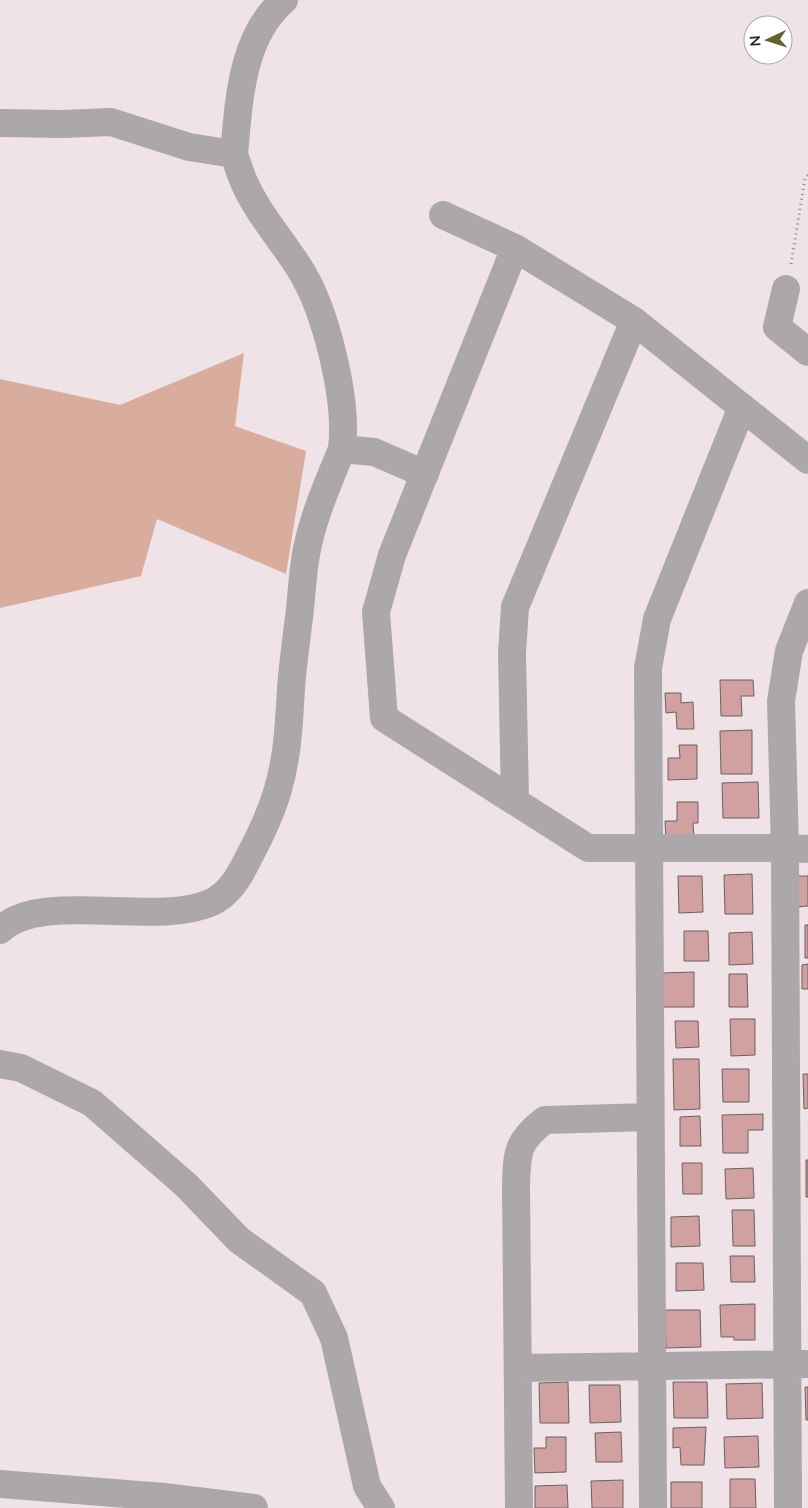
<svg xmlns="http://www.w3.org/2000/svg" width="808" height="1508" viewBox="0 0 808 1508" font-family="Lato,sans-serif">
  <rect width="100%" height="100%" fill="#f0e3e7"/>
  <!-- forest -->
  <path fill="#d8ad9d" d="M244,353L235,426L306,451L286,574L157,519L141,576L0,608V379L120,405Z"/>
  <!-- building -->
  <path fill="#d0a1a0" stroke="#6c6161" d="M720,680H753L754,696H741L742,716H721Z
    M665,693H681V703L693,702L694,729H677L676,712L666,713Z
    M752,730V774H721L720,731Z
    M679,745H697V779L668,780V758H680Z
    M758,782L759,818H723L722,783Z
    M677,802H698V823H693L694,838L666,839L665,821H677Z
    M752,874L753,914H725L724,875Z
    M678,876H702L703,912L679,913Z
    M795,876H808V906L796,907Z
    M805,925H808V958H805Z
    M684,931H708L709,961H684Z
    M752,932L753,964L729,965V933Z
    M808,964V989H802V965Z
    M694,972V1007H663L662,973Z
    M729,974H747L748,1007H729Z
    M730,1019H755V1055L731,1056Z
    M675,1021H698L699,1047L676,1048Z
    M673,1059H699L700,1109L674,1110Z
    M722,1069H749V1102H723Z
    M803,1074H808V1108L804,1109Z
    M763,1114V1130H748V1153H723L722,1115Z
    M700,1116L701,1146H680V1117Z
    M806,1160H808V1197H806Z
    M682,1163H702V1194H683Z
    M753,1168L754,1198L726,1199L725,1169Z
    M732,1210H754L755,1246H733Z
    M699,1216L700,1246L671,1247V1217Z
    M730,1256H754L755,1282H731Z
    M676,1263H703L704,1290L676,1291Z
    M755,1304V1340H734V1337H721L720,1305Z
    M665,1310H700L701,1347L666,1348Z
    M568,1382L569,1423H540L539,1383Z
    M673,1382H707L708,1418H674Z
    M762,1383L763,1418L727,1419L726,1384Z
    M589,1385H620L621,1422L590,1423Z
    M805,1387H808V1420H806Z
    M706,1427L704,1465H681L680,1447L673,1448V1428Z
    M621,1432L622,1462H596L595,1433Z
    M758,1436L759,1467L725,1468L724,1437Z
    M546,1437H566V1472L535,1473L534,1448H546Z
    M730,1479H755L756,1508H730Z
    M623,1480V1508H592L591,1481Z
    M671,1482H702V1508H671Z
    M567,1485L568,1508H535V1486Z"/>
  <g fill="none" stroke-linecap="round" stroke-linejoin="round">
    <!-- path -->
    <path stroke="#8d8486" stroke-width="3" stroke-dasharray="1 4" stroke-linecap="butt" d="M791,264L805,178L808,175"/>
    <!-- minor -->
    <path stroke="#aba7aa" stroke-width="28" d="M0,123L63,124L111,122L189,147L234,154C239,101 241,37 284,0
      M234,154C237,163 240,173 244,182C258,214 282,240 300,269C326,310 348,400 342,449
      M443,215L515,248
      M786,289L777,327L808,352
      M808,603L789,651L781,701L785,848L808,849
      M515,801L512,653L515,607L634,321
      M0,930C41,890 154,927 210,903C231,894 241,873 250,855C261,834 272,811 278,789C288,755 289,722 291,688C293,661 297,635 300,609C302,589 303,568 307,549C314,514 329,481 342,449L374,452L425,474
      M0,1064L21,1068L92,1103L186,1185L239,1240L313,1293L334,1338L367,1486L381,1508
      M519,1368L808,1364
      M0,1484L164,1497L254,1508
      M519,1508L516,1186C517,1152 517,1141 545,1120L650,1117
      M653,1508L648,668L657,619L742,407
      M788,1508L785,848H588L384,718L376,612L392,555L515,248L634,321L808,460"/>
  </g>
  <!-- north arrow -->
  <g transform="translate(768 40) rotate(266)"><circle r="24" fill="#ffffff" stroke="#a8a6a7"/>
  <path d="M0-4L9 19L0 12L-9 19Z" fill="#66622f"/>
  <text y="-8" font-size="14" font-weight="bold" text-anchor="middle" fill="#262122">N</text>
  </g>
</svg>
